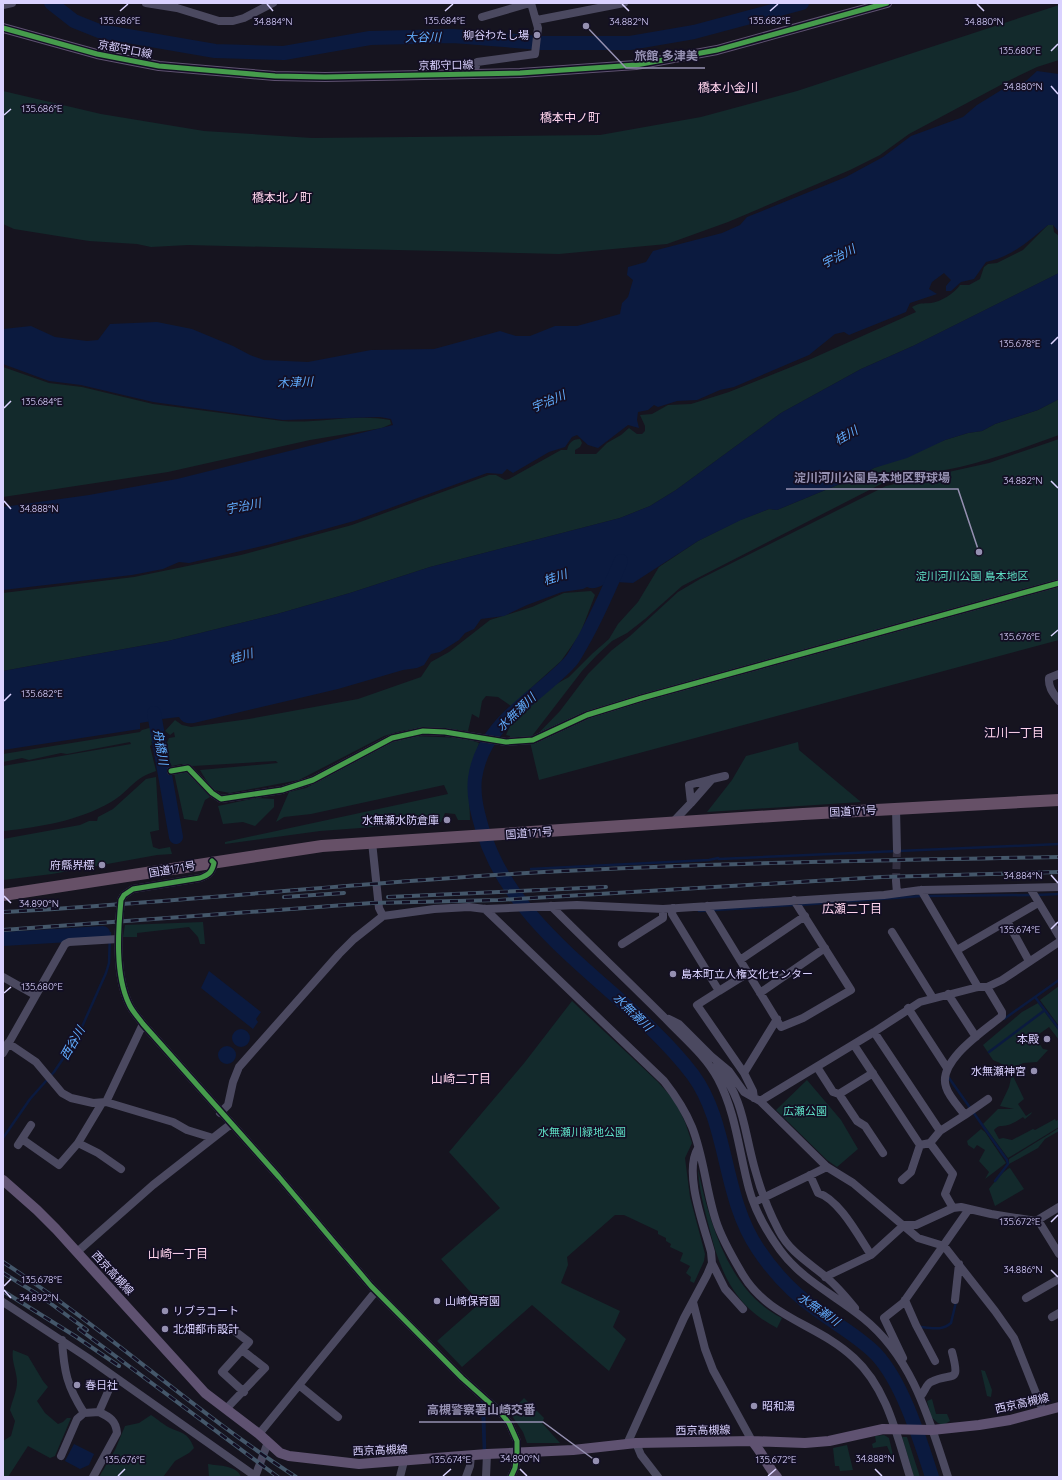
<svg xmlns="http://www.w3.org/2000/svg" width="1062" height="1480" viewBox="0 0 1062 1480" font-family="Quicksand,'Noto Sans JP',sans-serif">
  <rect width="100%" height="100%" fill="#16141f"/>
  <!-- green -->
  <path fill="#132a2c" d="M1059,5V60L1037,67L1010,80L909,134L880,155L850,170L728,222L667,244L559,254L188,245L151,247L137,244L89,241L14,229L3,224V91L101,114L204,131L312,138L600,135L701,117L797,91Z
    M1048,225H1053L1054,232L1059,236V273L913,346L861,369L781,413L676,490L650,506L620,518L430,567L350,593L277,614L168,641L3,671V593L134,577L241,555L352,525L489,475H496L505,480L509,479L561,450H567C569,443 572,439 580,439L582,443L580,447L575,450V454H596L607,443L621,435L629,428L637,434H642L645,431V426L640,415L652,414L668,405L691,404L729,392L811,359L916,312L912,307C921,302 922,304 931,303C940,302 955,293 960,285H969L980,279L984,267L988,264L997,263L1023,250Z
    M3,367L49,383L82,387L153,404L282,421C318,424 355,413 390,420L391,424L382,428L310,440L168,472L3,497Z
    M1059,399V435C1026,447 994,459 960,467C934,473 908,473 883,483L682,586L645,619L627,633L612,641L596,656L582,671L532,736L510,739V736L506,735L512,722L527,707L551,687L569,677L593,653L609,639L618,624L638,602L659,567L698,541L740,520L769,509L777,510L864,474L874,468L945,440L968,433L982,431L995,424L1038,410Z
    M1059,439V640L539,780L530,742L560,711L588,674L612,650L630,636L678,592L700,579L886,486L989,463Z
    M591,591L595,595L580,634L561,661L511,706L498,697L486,696L482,701L479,718L472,714L468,731C439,727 411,726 384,736L299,780L230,793L214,790L206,780L200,770L278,763L276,761L193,766L181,764L172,766C165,756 164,748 169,738L175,737L174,732L170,735L165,731L175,720L182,725L191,727L249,719L358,699L421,677L431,662L449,652L490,620L532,607L564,593Z
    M153,727L154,741L151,742L152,744L150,746L156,771C133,778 130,791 111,802C78,821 40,827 3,831V766L131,744L130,742L67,754L61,753L29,760L22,758L3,762V754L140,732L142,730Z
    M413,736L465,738L479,743L470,772L469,793L470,820H458L455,814L445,813L441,822L320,831L225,844V842L448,794L444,785L311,814L284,817L276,822L289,792L306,788L319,781L389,742Z
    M798,742L799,750L861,802L707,812L732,780L746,756Z
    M187,772L210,797L205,800L197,821L184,819L174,773Z
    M156,777L159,830L150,832L153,847L159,849L170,847L172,854L157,855L52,874L3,880V839L80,825L89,821H97L98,817L113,809L146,779Z
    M256,798L274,799V807L255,826L243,822L223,824L218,806Z
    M203,922L205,944H200L198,937L189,927L137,933V937H123L125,925Z
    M1059,986V1026L1040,1000Z
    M572,1001L658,1082L675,1101L685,1122L692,1143L685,1158L690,1197L705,1254L704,1261L694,1283L690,1281L691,1277L686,1273L690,1266L680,1261L683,1253L670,1247L671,1244L666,1241V1238L658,1234V1231L624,1215H615L567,1257L568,1265L561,1283L620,1311L613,1327L626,1339L609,1371L532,1305L462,1367L437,1341L480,1303L441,1259L500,1208L449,1152L525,1062Z
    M1038,1003L1059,1031V1040L1049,1027L1035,1037L1043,1049L1048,1050L1037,1062L1023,1063L1010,1071L1000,1063L993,1060L983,1045L1022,1012Z
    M1012,1074L1024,1099L1018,1104L1026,1116L1032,1112L1031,1114L1025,1119L1023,1117C1020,1119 1013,1124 1008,1125C1002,1127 999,1124 994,1130L999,1139L1003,1138L1012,1140L1033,1129L1035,1130L1055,1119L1056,1121L1059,1119V1127L1008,1158L983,1124L998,1109H1014L1000,1106L1009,1087Z
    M807,1080L841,1120L858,1149L837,1167L827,1160L776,1110Z
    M1059,1128V1131L1045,1139L1038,1148L1009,1164V1159Z
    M981,1129L985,1132L1006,1163L985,1179L989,1172L979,1161L985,1150L977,1145L974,1149L968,1145L967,1141Z
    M1010,1168L1024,1189L995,1206L989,1189C993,1184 1005,1169 1010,1168Z
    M698,1169C709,1222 729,1292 782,1318L777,1328C734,1306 720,1272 709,1227C704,1208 699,1189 698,1169Z
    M13,1350L28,1356L43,1381L48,1387L37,1401L45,1413L58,1424L63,1422L67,1418H71L55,1456L50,1458L28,1446L8,1477H3V1441L11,1436L15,1421L10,1410C12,1401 17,1391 17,1382C17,1371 11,1361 13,1350Z
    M981,1370L985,1371L992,1390L991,1397L987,1396Z
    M524,1398L544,1418L542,1423L560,1443H527L523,1432L510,1413Z
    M932,1399L936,1414H947L950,1421L943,1425L938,1423L931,1417L927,1401Z
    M151,1415C157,1419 164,1425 170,1428C184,1434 188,1433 194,1448L189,1453L175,1461L163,1477H99L115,1450L125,1426L139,1423Z
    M884,1435L889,1438L893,1455H891L887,1446L873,1448L872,1444L876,1442L875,1436Z
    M902,1437H907L920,1477H914Z
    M847,1445L853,1470L840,1471L839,1466H835L833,1448Z
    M208,1464C219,1466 237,1465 241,1477H209Z"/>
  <!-- water -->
  <path fill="#0b1a3f" d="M1037,71L1059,74V232L1053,225H1048C1029,241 1011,257 986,262L974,279L961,282L951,291H946V286L951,280L944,273L932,282L929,289L937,294L910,303L906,312L849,335L844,332L835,334L809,355L734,387L720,390L697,400L677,401L658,407L654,405L648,410L638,412L637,420L639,428L628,425L598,448L588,445L577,435L572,437L565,447L549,452L513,473L507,469L502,474L487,473L354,521L271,544L189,563L179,562L163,569L132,575L3,590V507L89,495L177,479L393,425L391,419L380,417L283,420L153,402L81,385L49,381L3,364V329L31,326L55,337L87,341L98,340L110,324L157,322L192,329L233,346L250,355L264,360L308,362L371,350L434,349L500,331L516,336H530L555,326H577L620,314L622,303L628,297L633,280L627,275L628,267L646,262L653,251L722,233L740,225L747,217L846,177L883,157L911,136L963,117L977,105L1003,89L1026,81Z
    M1059,273V399L1038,410L995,424L982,431L968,433L945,440L907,458L874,468L864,474L777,510L769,509L741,520L698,541L633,583L616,582L613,579C605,584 596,591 587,587L583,589L562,592L527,605L504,616L481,619L474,629L465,633L459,640L440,652L431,654L424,665L417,668L403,670L338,689L194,723C188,724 182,723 179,717L162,719V724L159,725L160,731L156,732L155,725H153L152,721L140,723V729L3,750V671L168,641L277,614L350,593L430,567L620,518L650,506L676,490L781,413L861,369L913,346Z
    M209,971L261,1012L256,1019L258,1022L253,1029L201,988Z
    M232 1038a9 9 0 1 1 18 0a9 9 0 1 1-18 0Z
    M218 1055a9 9 0 1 1 18 0a9 9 0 1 1-18 0Z
    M74,1444L94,1454L89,1465L80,1469L65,1461Z"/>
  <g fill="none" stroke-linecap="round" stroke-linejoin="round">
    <!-- stream -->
    <path stroke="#0b1a3f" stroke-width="2.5" d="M531,869L709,860L718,858L719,859L1059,844
      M1036,895L1059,894
      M926,896L1031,895
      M799,905L921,896
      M699,911L794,905
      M1035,997L1059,1029
      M1004,1019L1059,980
      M989,1052L1045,1010
      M949,1078L1007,1160L1008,1164L995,1181
      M3,1138L30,1099L54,1072L77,1038L106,973L109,963L110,933
      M921,1327C933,1328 942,1331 951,1323L956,1302
      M482,1400L484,1401L485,1452H484Z"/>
    <!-- river -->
    <path stroke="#0b1a3f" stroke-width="14" d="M51,3L74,21L99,31L215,51L284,53L370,38L453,36L541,43H630L694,32L802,3
      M621,561C609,589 597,617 582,643C578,649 575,657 570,662C536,699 483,722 475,778C473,795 477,811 482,828C514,937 628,989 693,1075C729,1124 722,1196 758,1249C774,1273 794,1294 817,1310C837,1325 858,1336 876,1354C903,1383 920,1440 932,1477
      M154,713L176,837
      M3,939L103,933"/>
    <!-- minor-tunnel -->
    <path stroke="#333041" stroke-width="8" stroke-dasharray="8 4" stroke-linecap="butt" d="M896,881L897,850"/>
    <!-- minor -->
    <path stroke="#4b4960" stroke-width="8" d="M146,3L177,8L219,21H233L244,18L273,3
      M3,5L12,3
      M482,17L530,3
      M537,20L624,3
      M474,74L477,62L535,54L538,28L531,3
      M1059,674L1049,678C1048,688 1054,694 1059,701
      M171,771L188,768L212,793L221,799L282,790L313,780L392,738L423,731L445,732L506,742L533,740L587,715L642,698L1059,583
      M712,779L691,803L689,785Z
      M712,779L725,776
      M896,809L897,850
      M672,823L691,803
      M372,842L379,908L383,916L434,909L469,907L485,909L577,905L663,909L884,895L921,890L1059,887
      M212,861L214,863C212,873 208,875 200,878L133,889L124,895L121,900C118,931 115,975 129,1004C132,1011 138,1017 143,1024L279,1177L371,1286L462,1378L500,1412L509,1423L517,1441V1453L515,1468L511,1477
      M896,881L897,893
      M1030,888L1059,936
      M921,890L978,987
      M551,906C589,944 628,981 666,1019C684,1038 706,1056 718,1079C736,1113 739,1152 749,1189C755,1211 767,1232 780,1250C802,1280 835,1295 863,1318C913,1358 929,1419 948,1477
      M707,906L781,1027L803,1018L851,990L794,900
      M673,908L672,914L719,991L748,973
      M485,909L664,1081C675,1095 685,1110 692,1127C704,1157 706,1191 716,1221C722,1240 733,1258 743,1275C770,1319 818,1324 854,1358C887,1388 897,1436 910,1477
      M1007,921L1029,961
      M892,932L933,998
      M622,944L663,918V909
      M957,950L1038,903
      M740,960L805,916
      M3,977L35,995
      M719,991L697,1005L744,1073
      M760,993L825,948
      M948,994L976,1037
      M908,1008L947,1068
      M669,1019L679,1024L711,1056L729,1071L744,1092L760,1101L827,1167L853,1183L918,1238L944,1246L995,1311L1014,1338L1043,1411
      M874,1032L940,1131
      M8,1043L36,1062L62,1093L71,1098L93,1103L106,1102L126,1108L173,1122L187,1130L213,1138
      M854,1045L920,1145
      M3,1053L65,944L69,942L118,939
      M717,1065C744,1101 743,1125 754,1166C760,1189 768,1210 779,1231C790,1252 808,1262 826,1277C837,1286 846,1297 855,1308
      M817,1067L833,1092L839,1094L873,1073
      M839,1094L857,1121L865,1126L883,1153
      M754,1098L753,1091L744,1073L777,1019
      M760,1101L874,1032L920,1002L978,987H987L1002,980L1059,942
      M106,1102L143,1024
      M220,1113L228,1105L233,1082L239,1067L339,954L354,939L383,916
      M965,1115L988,1099
      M22,1139L59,1165L78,1143L102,1103
      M78,1143L98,1153L121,1169
      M930,1143L953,1174L945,1194L953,1208
      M18,1145L31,1125
      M810,1175L818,1193C839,1199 859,1237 871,1255
      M902,1180L911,1172L920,1145L930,1143L940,1131L965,1115C959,1107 949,1097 946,1087C937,1061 985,1030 1002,1016V1012L987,987
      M759,1200L827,1167
      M1038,1220L1059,1254
      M77,1252L153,1185L231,1124
      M712,1263L725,1289L743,1309
      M825,1277L871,1255L904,1225H916L953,1208L961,1207L991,1214L1036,1221L1059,1207
      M1026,1298L1059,1279
      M905,1300L916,1325L935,1361
      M955,1300L959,1264
      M3,1302L88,1358L255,1476
      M693,1302L705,1349L713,1370L752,1441
      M1052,1317L1059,1313
      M232,1329L249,1342L222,1372L244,1392
      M62,1340C64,1372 67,1386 84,1413L99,1412L114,1378
      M903,1358L884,1318L903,1303L969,1209
      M300,1386L338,1417
      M920,1397C925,1392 926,1384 931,1382C952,1371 961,1386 952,1352
      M226,1409L265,1368L242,1350
      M259,1434L376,1291
      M636,1443L641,1455L658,1477
      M627,1444L684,1318L707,1275L712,1263L711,1252C704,1226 683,1172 698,1148
      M61,1456L77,1419L84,1413
      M93,1477L117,1433C116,1421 110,1417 99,1412
      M255,1477L268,1442
      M400,1477L404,1461
      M466,1477L470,1466L471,1455
      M486,1477L487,1454"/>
    <!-- major -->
    <path stroke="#5f5271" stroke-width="10" d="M3,28L97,54L159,66L240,73L275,76L325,77L520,73L636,65L717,50L887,3
      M3,1180L37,1210L56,1229L205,1393L259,1434L280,1453L289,1456L359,1464L487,1454L573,1450L636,1443L752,1441L805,1443L829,1441L883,1429L932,1430L979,1425L1010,1420L1059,1407
      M752,1441C762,1452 767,1466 777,1477"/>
    <!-- highway -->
    <path stroke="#665067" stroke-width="12" d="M3,895L322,846L803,814L1059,800"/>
    <defs>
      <path id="rail" d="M284,897L344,893
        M388,897L606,887
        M3,912C183,902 363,882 544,872C715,863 887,860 1059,857
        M3,930L372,903L498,900L882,877L1059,872
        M3,1262C104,1328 194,1411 296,1477
        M3,1273L39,1295L87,1330
        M3,1291L75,1336L119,1366
        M79,1329L278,1477"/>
    </defs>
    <!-- rail casing -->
    <use href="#rail" stroke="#44576a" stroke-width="4"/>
    <!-- rail -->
    <use href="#rail" stroke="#130f24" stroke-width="2.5" stroke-dasharray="8" stroke-linecap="butt"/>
    <defs>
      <path id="cycleway" d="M3,28L97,54L159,66L240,73L275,76L325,77L520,73L636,65L717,50L887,3
        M171,771L188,768L212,793L221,799L282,790L313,780L392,738L423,731L445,732L506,742L533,740L587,715L642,698L1059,583
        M212,861L214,863C212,873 208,875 200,878L133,889L124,895L121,900C118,931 115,975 129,1004C132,1011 138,1017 143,1024L279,1177L371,1286L462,1378L500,1412L509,1423L517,1441V1453L515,1468L511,1477"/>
    </defs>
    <!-- cycleway casing -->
    <use href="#cycleway" stroke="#130f24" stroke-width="8"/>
    <!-- cycleway -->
    <use href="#cycleway" stroke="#469c4c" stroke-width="5"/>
  </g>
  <!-- ticks -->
  <path fill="none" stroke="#dad2ff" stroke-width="1.5" d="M267,4L273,11M622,4L629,11M977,4L984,11M120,11L128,4M445,11L453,4M770,11L778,4M1051,51L1058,44M1051,86L1058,94M4,115L11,109M1051,344L1058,337M4,408L11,401M1051,481L1058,488M4,501L11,509M1051,636L1058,630M4,701L11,694M1051,875L1058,883M4,896L11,903M1051,929L1058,922M4,993L11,987M1051,1222L1058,1215M1051,1270L1058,1277M4,1286L11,1279M4,1290L11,1298M520,1469L527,1476M875,1469L882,1476M118,1476L125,1469M443,1476L451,1469M768,1476L776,1469"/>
  <!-- markers -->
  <g fill="#9590b1" stroke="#130f24" stroke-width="1.5">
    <circle cx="537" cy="35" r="4"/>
    <circle cx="447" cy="820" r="4"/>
    <circle cx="102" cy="865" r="4"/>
    <circle cx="673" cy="974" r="4"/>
    <circle cx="1047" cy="1039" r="4"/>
    <circle cx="1034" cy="1071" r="4"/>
    <circle cx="437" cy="1301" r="4"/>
    <circle cx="165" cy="1311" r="4"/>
    <circle cx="165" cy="1329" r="4"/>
    <circle cx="77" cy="1385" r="4"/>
    <circle cx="754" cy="1406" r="4"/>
  </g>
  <g text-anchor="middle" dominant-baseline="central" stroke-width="3.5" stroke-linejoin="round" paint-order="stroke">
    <!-- poi labels -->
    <g font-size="11" fill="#dad2ff" stroke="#130f24" text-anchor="start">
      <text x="529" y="35" text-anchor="end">柳谷わたし場</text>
      <text x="439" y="820" text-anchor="end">水無瀬水防倉庫</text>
      <text x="94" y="865" text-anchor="end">府縣界標</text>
      <text x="681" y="974">島本町立人権文化センター</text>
      <text x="1039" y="1039" text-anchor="end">本殿</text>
      <text x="1026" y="1071" text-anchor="end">水無瀬神宮</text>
      <text x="445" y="1301">山崎保育園</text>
      <text x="173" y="1311">リブラコート</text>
      <text x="173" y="1329">北畑都市設計</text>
      <text x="85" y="1385">春日社</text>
      <text x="762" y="1406">昭和湯</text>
    </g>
    <!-- street labels -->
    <g font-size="11" fill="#dad2ff" stroke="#130f24">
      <text transform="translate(125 49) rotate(11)">京都守口線</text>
      <text transform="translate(446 65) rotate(-1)">京都守口線</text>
      <text transform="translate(853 811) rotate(-3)">国道171号</text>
      <text transform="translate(529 833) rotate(-4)">国道171号</text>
      <text transform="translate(172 869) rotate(-10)">国道171号</text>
      <text transform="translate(113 1273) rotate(47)">西京高槻線</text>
      <text transform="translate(1022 1403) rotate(-13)">西京高槻線</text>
      <text transform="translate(703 1430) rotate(-1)">西京高槻線</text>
      <text transform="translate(380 1450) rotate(-2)">西京高槻線</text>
    </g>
    <!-- park labels -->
    <g font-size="11" fill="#5edfc5" stroke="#130f24">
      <text x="972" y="576">淀川河川公園 島本地区</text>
      <text x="805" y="1111">広瀬公園</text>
      <text x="582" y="1132">水無瀬川緑地公園</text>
    </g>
    <!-- water labels -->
    <g font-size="12" font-style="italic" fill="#61adfe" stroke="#130f24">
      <text transform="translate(423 37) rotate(-1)">大谷川</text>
      <text transform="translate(838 256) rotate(-27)">宇治川</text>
      <text transform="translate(295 382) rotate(-3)">木津川</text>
      <text transform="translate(548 401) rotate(-23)">宇治川</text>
      <text transform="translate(846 435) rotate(-30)">桂川</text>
      <text transform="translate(243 506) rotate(-11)">宇治川</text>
      <text transform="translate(555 577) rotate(-18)">桂川</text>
      <text transform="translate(241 656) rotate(-16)">桂川</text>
      <text transform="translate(516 712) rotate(-44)">水無瀬川</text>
      <text transform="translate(161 747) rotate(80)">舟橋川</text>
      <text transform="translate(633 1012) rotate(44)">水無瀬川</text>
      <text transform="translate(72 1043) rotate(-60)">西谷川</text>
      <text transform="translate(819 1309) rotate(35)">水無瀬川</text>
    </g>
    <!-- neighbourhood labels -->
    <g font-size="12" fill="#ffd4ed" stroke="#130f24">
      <text x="728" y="87">橋本小金川</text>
      <text x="570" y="117">橋本中ノ町</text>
      <text x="282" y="197">橋本北ノ町</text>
      <text x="1014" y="732">江川一丁目</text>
      <text x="852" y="908">広瀬二丁目</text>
      <text x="461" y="1078">山崎二丁目</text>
      <text x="178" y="1253">山崎一丁目</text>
    </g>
  </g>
  <g font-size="10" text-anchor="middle" fill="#dad2ff" stroke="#130f24" stroke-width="3.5" stroke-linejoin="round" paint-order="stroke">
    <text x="120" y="24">135.686°E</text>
    <text x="445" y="24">135.684°E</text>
    <text x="770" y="24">135.682°E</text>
    <text x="273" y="25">34.884°N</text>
    <text x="629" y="25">34.882°N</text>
    <text x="984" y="25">34.880°N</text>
    <text x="1020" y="54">135.680°E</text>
    <text x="1023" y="90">34.880°N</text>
    <text x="42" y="112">135.686°E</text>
    <text x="1020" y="347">135.678°E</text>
    <text x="42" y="405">135.684°E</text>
    <text x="1023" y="484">34.882°N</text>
    <text x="39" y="512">34.888°N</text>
    <text x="1020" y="640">135.676°E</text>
    <text x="42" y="697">135.682°E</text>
    <text x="1023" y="879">34.884°N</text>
    <text x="39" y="907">34.890°N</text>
    <text x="1020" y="933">135.674°E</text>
    <text x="42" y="990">135.680°E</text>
    <text x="1020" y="1225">135.672°E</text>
    <text x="1023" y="1273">34.886°N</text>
    <text x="42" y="1283">135.678°E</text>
    <text x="39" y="1301">34.892°N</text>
    <text x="520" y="1462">34.890°N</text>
    <text x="875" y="1462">34.888°N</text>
    <text x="125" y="1463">135.676°E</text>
    <text x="451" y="1463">135.674°E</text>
    <text x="776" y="1463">135.672°E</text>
  </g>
  <!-- callouts -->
  <path fill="none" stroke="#9590b1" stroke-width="1.5" d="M586 26L626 68H705M979 552L958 489H786M596 1461L543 1422H419"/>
  <g fill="#9590b1" stroke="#130f24" stroke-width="1.5">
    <circle cx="586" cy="26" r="4"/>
    <circle cx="979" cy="552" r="4"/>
    <circle cx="596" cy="1461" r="4"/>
  </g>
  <g font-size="12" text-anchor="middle" font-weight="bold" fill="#9590b1" stroke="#130f24" stroke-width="3.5" stroke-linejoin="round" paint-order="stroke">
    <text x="666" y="60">旅館 多津美</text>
    <text x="872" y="482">淀川河川公園島本地区野球場</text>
    <text x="481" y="1414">高槻警察署山崎交番</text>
  </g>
  <!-- border -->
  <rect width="1062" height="1480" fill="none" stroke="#dad2ff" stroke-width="8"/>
</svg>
